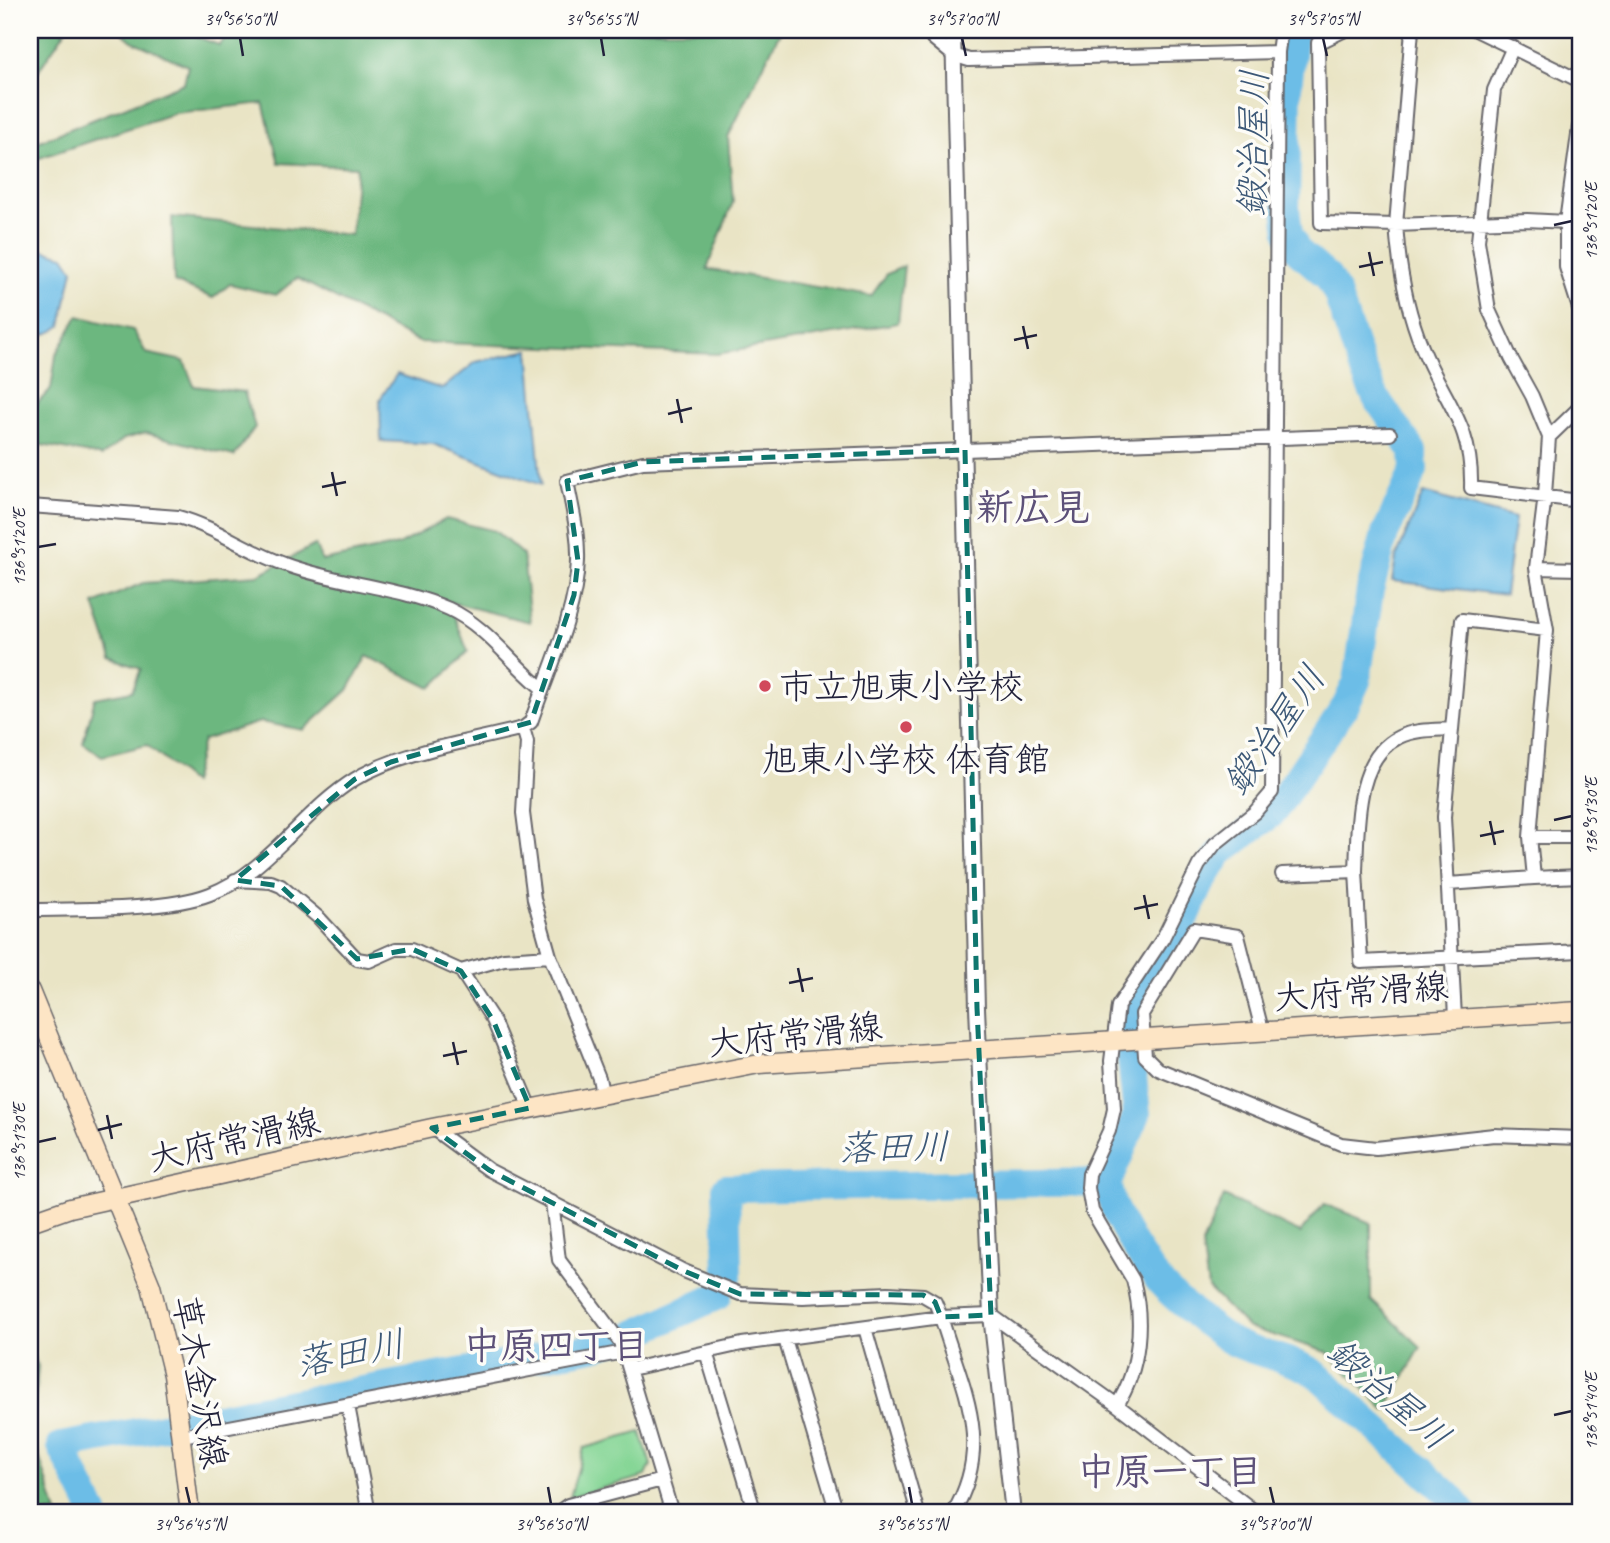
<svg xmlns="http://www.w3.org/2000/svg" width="1610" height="1543" viewBox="0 0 1610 1543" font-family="Caveat,'Klee One',sans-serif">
  <rect width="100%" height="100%" fill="#fdfcf7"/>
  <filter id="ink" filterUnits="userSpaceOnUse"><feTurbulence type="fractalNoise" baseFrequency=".0143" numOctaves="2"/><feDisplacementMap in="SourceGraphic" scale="14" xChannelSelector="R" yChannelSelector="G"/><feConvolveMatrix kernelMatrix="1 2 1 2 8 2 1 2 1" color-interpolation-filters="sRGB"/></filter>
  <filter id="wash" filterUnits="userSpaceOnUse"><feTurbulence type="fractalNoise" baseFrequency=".00686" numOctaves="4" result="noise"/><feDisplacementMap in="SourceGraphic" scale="28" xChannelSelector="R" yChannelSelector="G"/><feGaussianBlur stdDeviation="1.57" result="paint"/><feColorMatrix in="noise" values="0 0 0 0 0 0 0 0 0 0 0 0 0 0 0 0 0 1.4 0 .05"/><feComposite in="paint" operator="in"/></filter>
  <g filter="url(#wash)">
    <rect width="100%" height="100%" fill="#e9e4c5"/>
    <!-- green -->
    <path fill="#86d696" stroke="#547c68" stroke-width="2" d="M641,1432L651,1465L646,1476L570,1497L584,1448Z"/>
    <!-- forest -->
    <path fill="#6cb77f" stroke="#476c5d" stroke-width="2" d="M30,30H66L30,83Z
      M119,30H200L197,37L219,45L234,30H781L728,137L733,202L707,269L871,296L887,274L904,266L898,323L717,354L419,342L297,278L276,295L230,284L213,298L174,282L172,217L351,235L357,167L279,163L263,103L175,113L30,161V145L184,83L188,66L132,41Z
      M78,316L133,330L146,353L184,361L194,386L244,392L255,427L234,456L146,433L124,439L102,456L30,443V411L51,389L56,355Z
      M446,519L495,531L523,555L530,622L449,602L468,652L431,688L367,656L348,690L304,730L260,722L203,740L192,783L147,745L102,756L83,743L95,698L132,691L141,669L112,658L94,604L143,583L258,575L315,545L322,561L398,545Z
      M1224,1196L1300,1233L1324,1204L1371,1223V1300L1421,1347L1385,1410L1327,1352L1247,1327L1208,1288L1202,1244Z
      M30,1351L38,1366L32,1434L57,1513H30Z"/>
    <!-- water -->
    <path fill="#6cbde7" stroke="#477091" stroke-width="2" d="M30,246L64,256L73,270L61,326C51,333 42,337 30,334Z
      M529,350L541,485L433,444L381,441L380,399L397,374L442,389L476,362Z
      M1423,493L1515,518L1505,595L1392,581L1396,558Z"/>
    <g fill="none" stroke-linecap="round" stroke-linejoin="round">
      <!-- river -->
      <path stroke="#6cbde7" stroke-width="28" d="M1295,30L1288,86L1286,209L1289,233L1297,250L1328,277L1337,294L1361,365L1376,398L1413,451L1414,470L1385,534L1370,590L1357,681L1346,705L1273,813L1220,853L1201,884L1179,932L1133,1003L1130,1049L1137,1114L1108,1182C1108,1210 1142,1260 1160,1282C1170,1295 1221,1337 1235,1343C1262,1356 1291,1358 1316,1374L1450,1496L1464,1513
        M728,1275L726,1188L1108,1182
        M94,1513L61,1446L593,1347L630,1336L718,1296"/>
    </g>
  </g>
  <g filter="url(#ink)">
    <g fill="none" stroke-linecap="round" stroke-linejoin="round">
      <defs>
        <path id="minor" d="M923,30L953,55L969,60L1278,52
          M1345,30L1318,43L1321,223L1396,225L1412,30
          M1476,30L1580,81
          M1513,47L1494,90L1478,241L1489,310L1511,358L1532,396L1549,437L1545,495L1536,568L1547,630L1530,837H1580
          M1567,222L1527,220L1396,225C1399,267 1406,308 1422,347C1444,402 1473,424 1471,488L1580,501
          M1549,437L1580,407
          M30,506L178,517C215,527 247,551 284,564C337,584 397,586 449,609C486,626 511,663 542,688
          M1536,568L1580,569
          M523,728L527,742L523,813L534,899L550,956L599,1078L602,1093
          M1530,837L1534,878L1580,876
          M1356,871L1361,962L1580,951
          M1282,874L1356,871C1358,830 1354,759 1399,737C1415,729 1435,730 1452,729
          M235,880L271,882L281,886L319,918L357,959L369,961L396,949H412L461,971L504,959L550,956
          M1448,884L1534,878
          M30,910C79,909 166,911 210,894C268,872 303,811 355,779C401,751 470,742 523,728L531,722C548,671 576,615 578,561C579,534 572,507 567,481L643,462L1390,434
          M461,971L493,1020L530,1108
          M1455,1017L1444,817L1462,620L1547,630
          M1262,1030L1238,936L1194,929L1142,1014L1145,1056L1158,1069L1341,1144L1376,1148L1494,1135L1580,1138
          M432,1128L489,1170L684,1271L740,1294L803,1297L888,1293L923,1295L935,1302L941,1317L991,1315L1117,1405L1257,1513
          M552,1202L559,1260L620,1342L624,1352
          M865,1328L918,1513
          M785,1339L837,1513
          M706,1352L755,1513
          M631,1369L742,1344L941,1317C962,1388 995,1443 953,1513
          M1117,1405C1140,1369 1144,1320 1133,1280L1092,1211L1088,1188L1089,1174L1109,1131L1114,1109L1111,1061L1118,1006L1163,938L1199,865L1215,844L1255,812L1272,792L1278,52L1281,30
          M348,1406L369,1513
          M182,1436L624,1352L672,1513
          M588,1499L592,1513
          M557,1513L568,1505L662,1480"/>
        <path id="tertiary" d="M953,30L977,1008L991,1315L1013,1513
          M1580,127L1567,222V267L1580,308"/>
        <path id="secondary" d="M30,991L151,1286L173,1375L190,1513
          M30,1222L70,1208L432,1128L759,1064L1580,1011"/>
      </defs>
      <!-- minor casing -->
      <use href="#minor" stroke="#68666b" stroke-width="16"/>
      <!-- tertiary casing -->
      <use href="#tertiary" stroke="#68666b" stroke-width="18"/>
      <!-- secondary casing -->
      <use href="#secondary" stroke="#68666b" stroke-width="21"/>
      <!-- minor -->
      <use href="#minor" stroke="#fff" stroke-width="12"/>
      <!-- tertiary -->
      <use href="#tertiary" stroke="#fff" stroke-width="14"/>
      <!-- secondary -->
      <use href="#secondary" stroke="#fde5c5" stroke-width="18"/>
    </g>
  </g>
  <!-- marked area -->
  <path fill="none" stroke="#0f766e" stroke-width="5" stroke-dasharray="14 9" stroke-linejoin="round" d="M965,450L977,1008L991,1315L941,1317L935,1302L923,1295L740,1294L684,1271L489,1170L432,1128L530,1108L493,1020L461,971L412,949L357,959L281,886L235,880L355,779L391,762L531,722L574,595L578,561L567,481L643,462Z"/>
  <!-- ticks -->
  <path fill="none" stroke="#22223b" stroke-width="2.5" d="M240,38L243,56M601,38L604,56M962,38L966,56M1323,38L1327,56M1554,225L1572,221M1369,252L1374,276M1359,267L1383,262M1023,326L1028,349M1014,340L1037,335M677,399L682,423M668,414L692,408M332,472L337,496M322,487L346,482M38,547L56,544M1554,820L1572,816M1490,821L1495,845M1480,836L1504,831M1144,895L1149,919M1134,909L1158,904M798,968L803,992M789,983L813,978M453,1042L458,1065M443,1056L467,1051M107,1115L112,1139M98,1130L122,1124M38,1142L56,1138M1554,1415L1572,1411M186,1487L190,1504M548,1487L551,1504M909,1487L912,1504M1270,1487L1274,1504"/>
  <!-- markers -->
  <g fill="#d1495b" stroke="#fdfcf7" stroke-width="2.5">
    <circle cx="765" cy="686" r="7"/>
    <circle cx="906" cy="727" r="7"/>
  </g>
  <g text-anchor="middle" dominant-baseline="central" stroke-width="7" stroke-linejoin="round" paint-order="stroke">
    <!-- poi labels -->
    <g font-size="35" fill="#22223b" stroke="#fdfcf7" text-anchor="start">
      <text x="779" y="686">市立旭東小学校</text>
      <text x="906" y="759" text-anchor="middle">旭東小学校 体育館</text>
    </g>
    <!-- street labels -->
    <g font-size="35" fill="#22223b" stroke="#fdfcf7">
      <text transform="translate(1361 992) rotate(-4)">大府常滑線</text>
      <text transform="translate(795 1035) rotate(-6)">大府常滑線</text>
      <text transform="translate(234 1140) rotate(-13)">大府常滑線</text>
      <text transform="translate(200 1382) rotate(80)">草木金沢線</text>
    </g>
    <!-- water labels -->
    <g font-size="37" font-style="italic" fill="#3c5877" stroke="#fdfcf7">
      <text transform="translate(1253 143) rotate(-89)">鍛治屋川</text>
      <text transform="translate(1274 730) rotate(-55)">鍛治屋川</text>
      <text transform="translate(894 1147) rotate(-1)">落田川</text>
      <text transform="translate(350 1353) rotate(-11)">落田川</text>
      <text transform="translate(1389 1394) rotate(41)">鍛治屋川</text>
    </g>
    <!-- neighbourhood labels -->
    <g font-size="37" font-weight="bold" fill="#5d5179" stroke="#fdfcf7">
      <text x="556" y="1345">中原四丁目</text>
      <text x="1170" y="1471">中原一丁目</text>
    </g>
    <!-- quarter labels -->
    <g font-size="38" font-weight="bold" fill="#5d5179" stroke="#fdfcf7">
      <text x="1033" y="507">新広見</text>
    </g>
  </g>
  <!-- margin -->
  <rect width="1610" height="1543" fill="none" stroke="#fdfcf7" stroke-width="77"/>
  <rect x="38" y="38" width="1534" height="1466" fill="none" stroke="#22223b" stroke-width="2.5"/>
  <g font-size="18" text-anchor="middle" fill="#22223b">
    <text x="240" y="25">34°56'50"N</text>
    <text x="601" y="25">34°56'55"N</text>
    <text x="962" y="25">34°57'00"N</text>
    <text x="1323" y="25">34°57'05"N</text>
    <text transform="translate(1591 221) rotate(-90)" y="6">136°51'20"E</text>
    <text transform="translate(19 547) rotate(-90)" y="6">136°51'20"E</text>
    <text transform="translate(1591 816) rotate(-90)" y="6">136°51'30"E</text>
    <text transform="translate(19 1142) rotate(-90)" y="6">136°51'30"E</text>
    <text transform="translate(1591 1411) rotate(-90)" y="6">136°51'40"E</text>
    <text x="190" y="1530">34°56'45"N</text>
    <text x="551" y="1530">34°56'50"N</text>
    <text x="912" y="1530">34°56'55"N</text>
    <text x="1274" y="1530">34°57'00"N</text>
  </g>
</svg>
